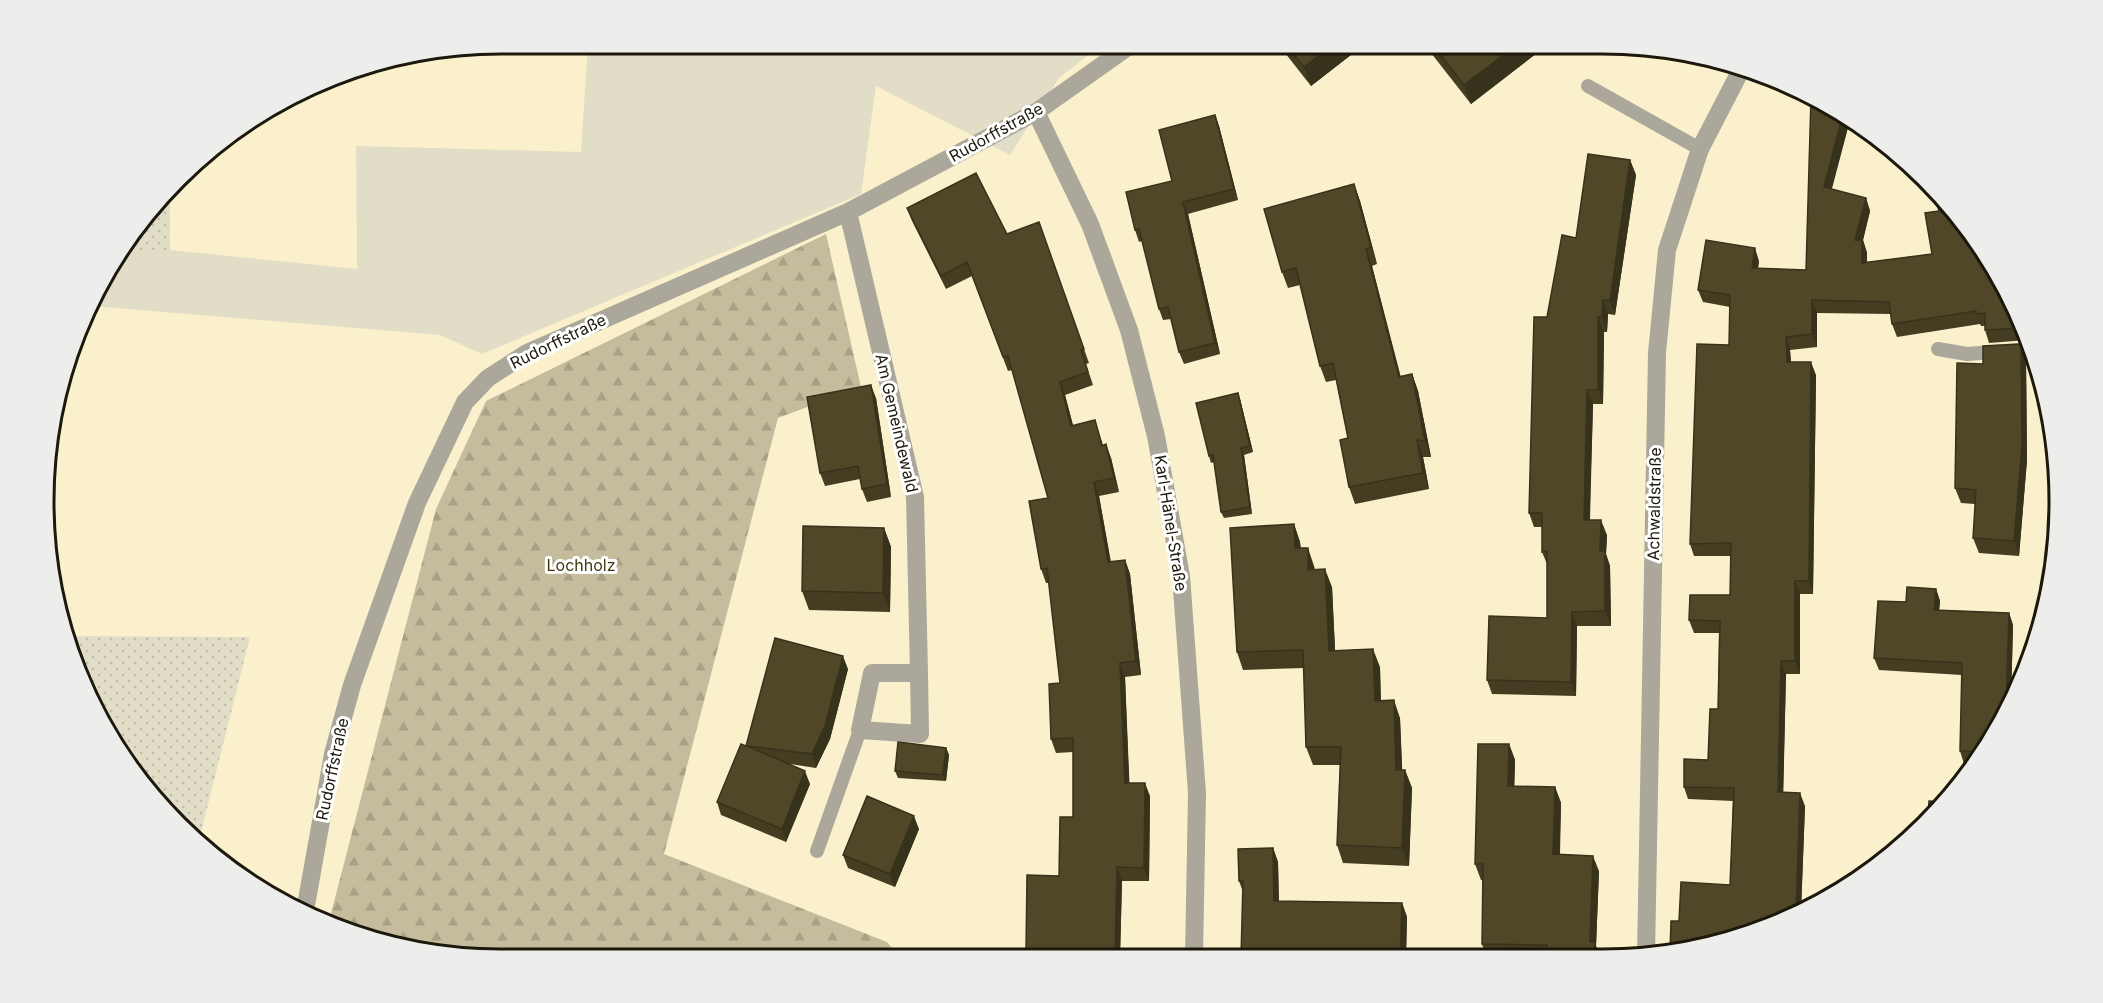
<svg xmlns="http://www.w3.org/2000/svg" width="2103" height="1003" viewBox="0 0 2103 1003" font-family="Inter,sans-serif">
  <defs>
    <pattern id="forest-firs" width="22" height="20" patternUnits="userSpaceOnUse" patternTransform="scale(1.5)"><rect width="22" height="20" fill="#c4bc9d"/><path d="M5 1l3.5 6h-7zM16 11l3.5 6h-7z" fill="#a8a186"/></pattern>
    <pattern id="garden-dots" width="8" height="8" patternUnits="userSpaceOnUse" patternTransform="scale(1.5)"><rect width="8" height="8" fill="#e2ddc6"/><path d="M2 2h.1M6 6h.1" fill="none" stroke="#c1bda9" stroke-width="1.8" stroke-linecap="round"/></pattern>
  </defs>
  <rect width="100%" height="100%" fill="#faf1cc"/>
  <!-- grass -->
  <path fill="#e2ddc6" d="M588,44H1102L1059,78L1010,155L876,86L861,194L482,354L440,335L91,306L119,250H170L357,269L356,146L581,152Z"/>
  <!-- forest -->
  <path fill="url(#forest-firs)" d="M826,234L861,387L778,418L664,854L887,942L900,958L501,959L412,951L328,925L436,509L486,401Z"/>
  <!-- garden -->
  <path fill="url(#garden-dots)" d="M170,194V250H119L121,247Z
    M70,636L250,637L198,844L138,780L91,704Z"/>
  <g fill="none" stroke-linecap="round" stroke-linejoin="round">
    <!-- service -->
    <path stroke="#aba79a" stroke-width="14" d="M1588,86L1700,149
      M1938,349L1967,354L2032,349
      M817,851L860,730"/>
    <!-- minor -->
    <path stroke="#aba79a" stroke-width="18" d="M1036,112L1090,224L1129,330L1156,436L1181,576L1197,793L1194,957
      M848,212L915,497L919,673H872L860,730L920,734L919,673
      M305,911L333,754L352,685L417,503L465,402L488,378L527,353L848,212L1036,112L1132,44
      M1646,956L1657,353L1667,250L1700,149L1742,68"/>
  </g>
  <!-- wall -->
  <path fill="#443d22" d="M1278,44H1365L1311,86Z
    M1424,44H1545L1546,46L1471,104Z
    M1672,50L1691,52L1702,56L1696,65Z
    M1215,115L1219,126L1238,200L1188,214L1220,354L1184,364L1179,352L1171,319L1163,320L1159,309L1142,241L1139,242L1135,230L1172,181Z
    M1850,120L1831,189L1866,198L1870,211L1863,240L1867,253V262L1932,254L1939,211L2025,327L2027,340L1989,343L1985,330V326H1981L1980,324L1897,337L1892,324L1891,314L1817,313V347L1790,350L1791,362L1816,375L1813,594H1800V674H1786L1783,793L1805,806L1801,911L1679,921L1730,885L1733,801L1688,799L1684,787L1708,760L1718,709L1719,633H1694L1689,620L1730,595L1731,556H1694L1690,544L1729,345L1730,307L1703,302L1698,290L1759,261L1758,268L1806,270Z
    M1630,160L1636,175L1615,315L1608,314L1607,332H1604L1603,404H1593L1590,520L1607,535L1606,554L1610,566L1611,626H1577L1576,696L1492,694L1487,680L1547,618V564L1542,552V527H1534L1529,513L1547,317L1576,238Z
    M1354,184L1360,201L1377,264L1372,266L1400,376L1412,374L1418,391L1431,457H1423L1429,489L1355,504L1349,487L1348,438L1336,380L1326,382L1320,366L1300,285L1288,288L1282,272Z
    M907,208L1007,234L1039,222L1089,363L1086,364L1093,385L1065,395L1073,426L1095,420L1103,445L1111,458L1119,492L1099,496L1111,562L1125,560L1130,574L1141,675L1125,677L1129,783L1150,796L1149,881H1122L1120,957L1028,958L1026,950L1059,876L1073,817V752L1056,753L1051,739L1060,683L1049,583H1046L1041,569L1048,498L1012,370L1008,371L972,276L946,289L912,221Z
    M2021,344L2026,358L2027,460L2019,556L1979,553L1973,538L1975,504L1961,503L1955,488L1983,364Z
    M876,398L891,497L867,502L862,489L860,479L825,486L820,473Z
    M1240,399L1253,452L1244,455L1252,514L1224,518L1221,512L1214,462L1211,463L1209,456Z
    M1294,524L1300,542L1301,548L1314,566L1315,570L1332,587L1335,651L1380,667L1381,701L1400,718L1402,770H1405L1412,788L1409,866L1343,863L1337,845L1340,765H1313L1306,747L1304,668L1243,670L1237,652Z
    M884,528L891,547L890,612L809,610L802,591Z
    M1936,589L1940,601L1939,610L2009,613L2013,625L2011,701L1974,764H1964L1960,751L1962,675L1879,670L1874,658L1906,602Z
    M848,669L830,739L816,768L790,764L810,784L786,842L721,815L717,802L746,746Z
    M1509,744L1515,760L1514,786L1555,787L1561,803L1560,855L1599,871L1596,946L1600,956H1486L1482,944L1483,880H1481L1475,864Z
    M946,748L949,755L946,781L898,778L895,771Z
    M919,829L895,887L848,868L843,855Z
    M1273,848L1278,862L1279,901L1402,903L1407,917L1406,956L1243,892L1239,881Z"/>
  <!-- shaded-wall -->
  <path fill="#37321b" d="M1334,44H1365L1311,86L1304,67Z
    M1518,44H1545L1546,46L1471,104L1464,85Z
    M1692,53L1702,56L1696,65Z
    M1843,114L1849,117L1850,120L1829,200L1824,187Z
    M1215,115L1219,126L1238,200L1234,189Z
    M1630,160L1636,175L1615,315L1610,301Z
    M1354,184L1360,201L1377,264L1371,247Z
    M1866,198L1870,211L1863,240L1867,253V276L1855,240Z
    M1183,202L1188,214L1220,354L1215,343Z
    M1755,248L1759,261L1756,281L1752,268Z
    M1366,249L1372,266L1405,393L1399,377Z
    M1603,300L1608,314L1607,332L1602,317Z
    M1812,300L1817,313V347L1812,334Z
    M1598,317L1604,332L1603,404L1598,390Z
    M2021,320L2025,329L2027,340L2022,328Z
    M1786,337L1790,350L1792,375L1787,362Z
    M2021,344L2026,358L2027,460L2019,556L2014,541Z
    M1811,362L1816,375L1813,594L1809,581Z
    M1412,374L1418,391L1431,457L1425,441Z
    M1060,382L1065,395L1077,440L1071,426Z
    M871,385L876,398L891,497L887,484Z
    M1587,390L1593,404L1589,534L1584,520Z
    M1238,393L1240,399L1253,452L1250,446Z
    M1417,440L1423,457L1429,489L1423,473Z
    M1106,444L1111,458L1119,492L1114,478Z
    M1241,448L1244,455L1252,514L1250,507Z
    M1094,482L1099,496L1113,576L1108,562Z
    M1601,520L1607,535L1606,554L1610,566L1611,626L1605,611L1600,551Z
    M1294,524L1300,542L1301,566L1295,548Z
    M884,528L891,547L890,612L883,593Z
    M1308,548L1314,566L1315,588L1308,570Z
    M1125,560L1130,574L1141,675L1136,661Z
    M1325,569L1332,587L1336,669L1329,651Z
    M1795,581L1800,594V674L1795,661Z
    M1936,589L1940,601L1938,622L1934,610Z
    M1572,612L1577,626L1576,696L1571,682Z
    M2009,613L2013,625L2011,701L2006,710Z
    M1373,649L1380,667L1381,719L1375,701Z
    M843,656L848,669L830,739L816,768L812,754Z
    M1781,661L1786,674L1783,805L1778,792Z
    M1120,663L1125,677L1130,796L1125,783Z
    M1394,700L1400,718L1403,788L1396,770Z
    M1509,744L1515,760L1514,802L1508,786Z
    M946,748L949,755L946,781L943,775Z
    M1405,770L1412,788L1409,866L1402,848Z
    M805,771L810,784L786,842L782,829Z
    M1145,783L1150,796L1149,881L1144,868Z
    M1555,787L1561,803L1559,870L1553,854Z
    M1800,793L1805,806L1801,911L1796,914Z
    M914,816L919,829L895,887L890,874Z
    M1273,848L1278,862L1279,915L1274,901Z
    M1593,856L1599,871L1596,946L1600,956H1594L1590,942Z
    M1117,867L1122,881L1120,957H1115Z
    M1402,903L1407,917L1406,956H1400Z"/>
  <!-- building -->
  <path fill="#4f4727" stroke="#37321b" stroke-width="1.5" d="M1285,44H1334L1304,67Z
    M1432,44H1518L1464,85Z
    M1811,98L1817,100L1843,114L1824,187L1866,198L1855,240H1862V263L1932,254L1925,213L1939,211L1933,187L1983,247L2021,320L2022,328L1985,330V313L1976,314V311L1892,324L1889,302L1812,300V334L1786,337L1787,362H1811L1809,581H1795V661H1781L1778,792L1800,793L1796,914L1777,924L1670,953L1671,921H1679L1681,882L1730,885L1734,788L1684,787V759L1708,760L1710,709H1718L1720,621L1689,620L1690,595H1730L1731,543L1690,544L1697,344L1729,345L1730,295L1698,290L1706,240L1755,248L1752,268L1806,270Z
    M1215,115L1234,189L1183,202L1215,343L1179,352L1168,307L1159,309L1139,229L1135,230L1126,192L1172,181L1159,130Z
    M1588,154L1630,160L1610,301L1603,300L1602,317H1598V390H1587L1584,520H1601L1600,551H1605V611L1572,612L1571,682L1487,680L1489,616L1547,618V551L1542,552V513H1529L1534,317H1547L1562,235L1576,238Z
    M976,173L1007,234L1039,222L1084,349L1081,350L1088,372L1060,382L1071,426L1095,420L1102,446L1106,444L1114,478L1094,482L1108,562L1125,560L1136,661L1120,663L1125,783H1145L1144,868L1117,867L1115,957L1072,958V951L1026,950L1027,875L1059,876L1060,817H1073V738L1051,739L1049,684L1060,683L1047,568L1041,569L1029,501L1048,498L1008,356L1003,357L967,262L941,276L907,208Z
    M1354,184L1371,247L1366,249L1399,377L1412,374L1425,441L1417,440L1423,473L1349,487L1340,440L1348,438L1333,363L1320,366L1296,268L1282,272L1264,209Z
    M2021,344L2022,445L2014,541L1973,538L1976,490L1955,488L1957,363L1983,364V346Z
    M871,385L887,484L862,489L858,466L820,473L807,397Z
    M1238,393L1250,446L1241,448L1250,507L1221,512L1213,455L1209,456L1196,403Z
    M1294,524L1295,548H1308V570L1325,569L1329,651L1373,649L1375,701L1394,700L1396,770H1405L1402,848L1337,845L1341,747H1306L1303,650L1237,652L1230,528Z
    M803,526L884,528L883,593L802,591Z
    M1907,587L1936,589L1934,610L2009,613L2006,710L1981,752L1960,751L1962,663L1874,658L1878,601L1906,602Z
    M775,638L843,656L825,726L812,754L747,746L805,771L782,829L717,802L741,744L746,746Z
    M898,742L946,748L943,775L895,771Z
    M1478,744H1509L1508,786L1555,787L1553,854L1593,856L1590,942H1595L1594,956H1546L1547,945L1482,944L1483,864H1475Z
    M867,796L914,816L890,874L843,855Z
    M1929,801L1943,802L1928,817Z
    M1273,848L1274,901L1402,903L1400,956L1241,957L1243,881H1239L1238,849Z"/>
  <g text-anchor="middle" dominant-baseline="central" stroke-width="6" stroke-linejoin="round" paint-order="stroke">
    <!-- street labels -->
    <g font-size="16" fill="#1c180b" stroke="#fff">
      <text transform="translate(996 132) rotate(-29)">Rudorffstraße</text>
      <text transform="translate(558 341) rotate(-26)">Rudorffstraße</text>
      <text transform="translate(897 423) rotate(77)">Am Gemeindewald</text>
      <text transform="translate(1654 504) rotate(-89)">Achwaldstraße</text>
      <text transform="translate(1171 523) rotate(81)">Karl-Hänel-Straße</text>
      <text transform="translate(332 769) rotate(-78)">Rudorffstraße</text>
    </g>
    <!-- park labels -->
    <g font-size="16" fill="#40360d" stroke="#fff">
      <text x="581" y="565">Lochholz</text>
    </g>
  </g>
  <!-- crop -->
  <path d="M0 0H2103V1003H0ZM501 54H1602A447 447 0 0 1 2049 501V502A447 447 0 0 1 1602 949H501A447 447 0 0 1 54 502V501A447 447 0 0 1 501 54Z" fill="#ededeb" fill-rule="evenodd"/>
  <path fill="none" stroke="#1c180b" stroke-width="3" d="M501 54H1602A447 447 0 0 1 2049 501V502A447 447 0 0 1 1602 949H501A447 447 0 0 1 54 502V501A447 447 0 0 1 501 54Z"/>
</svg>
